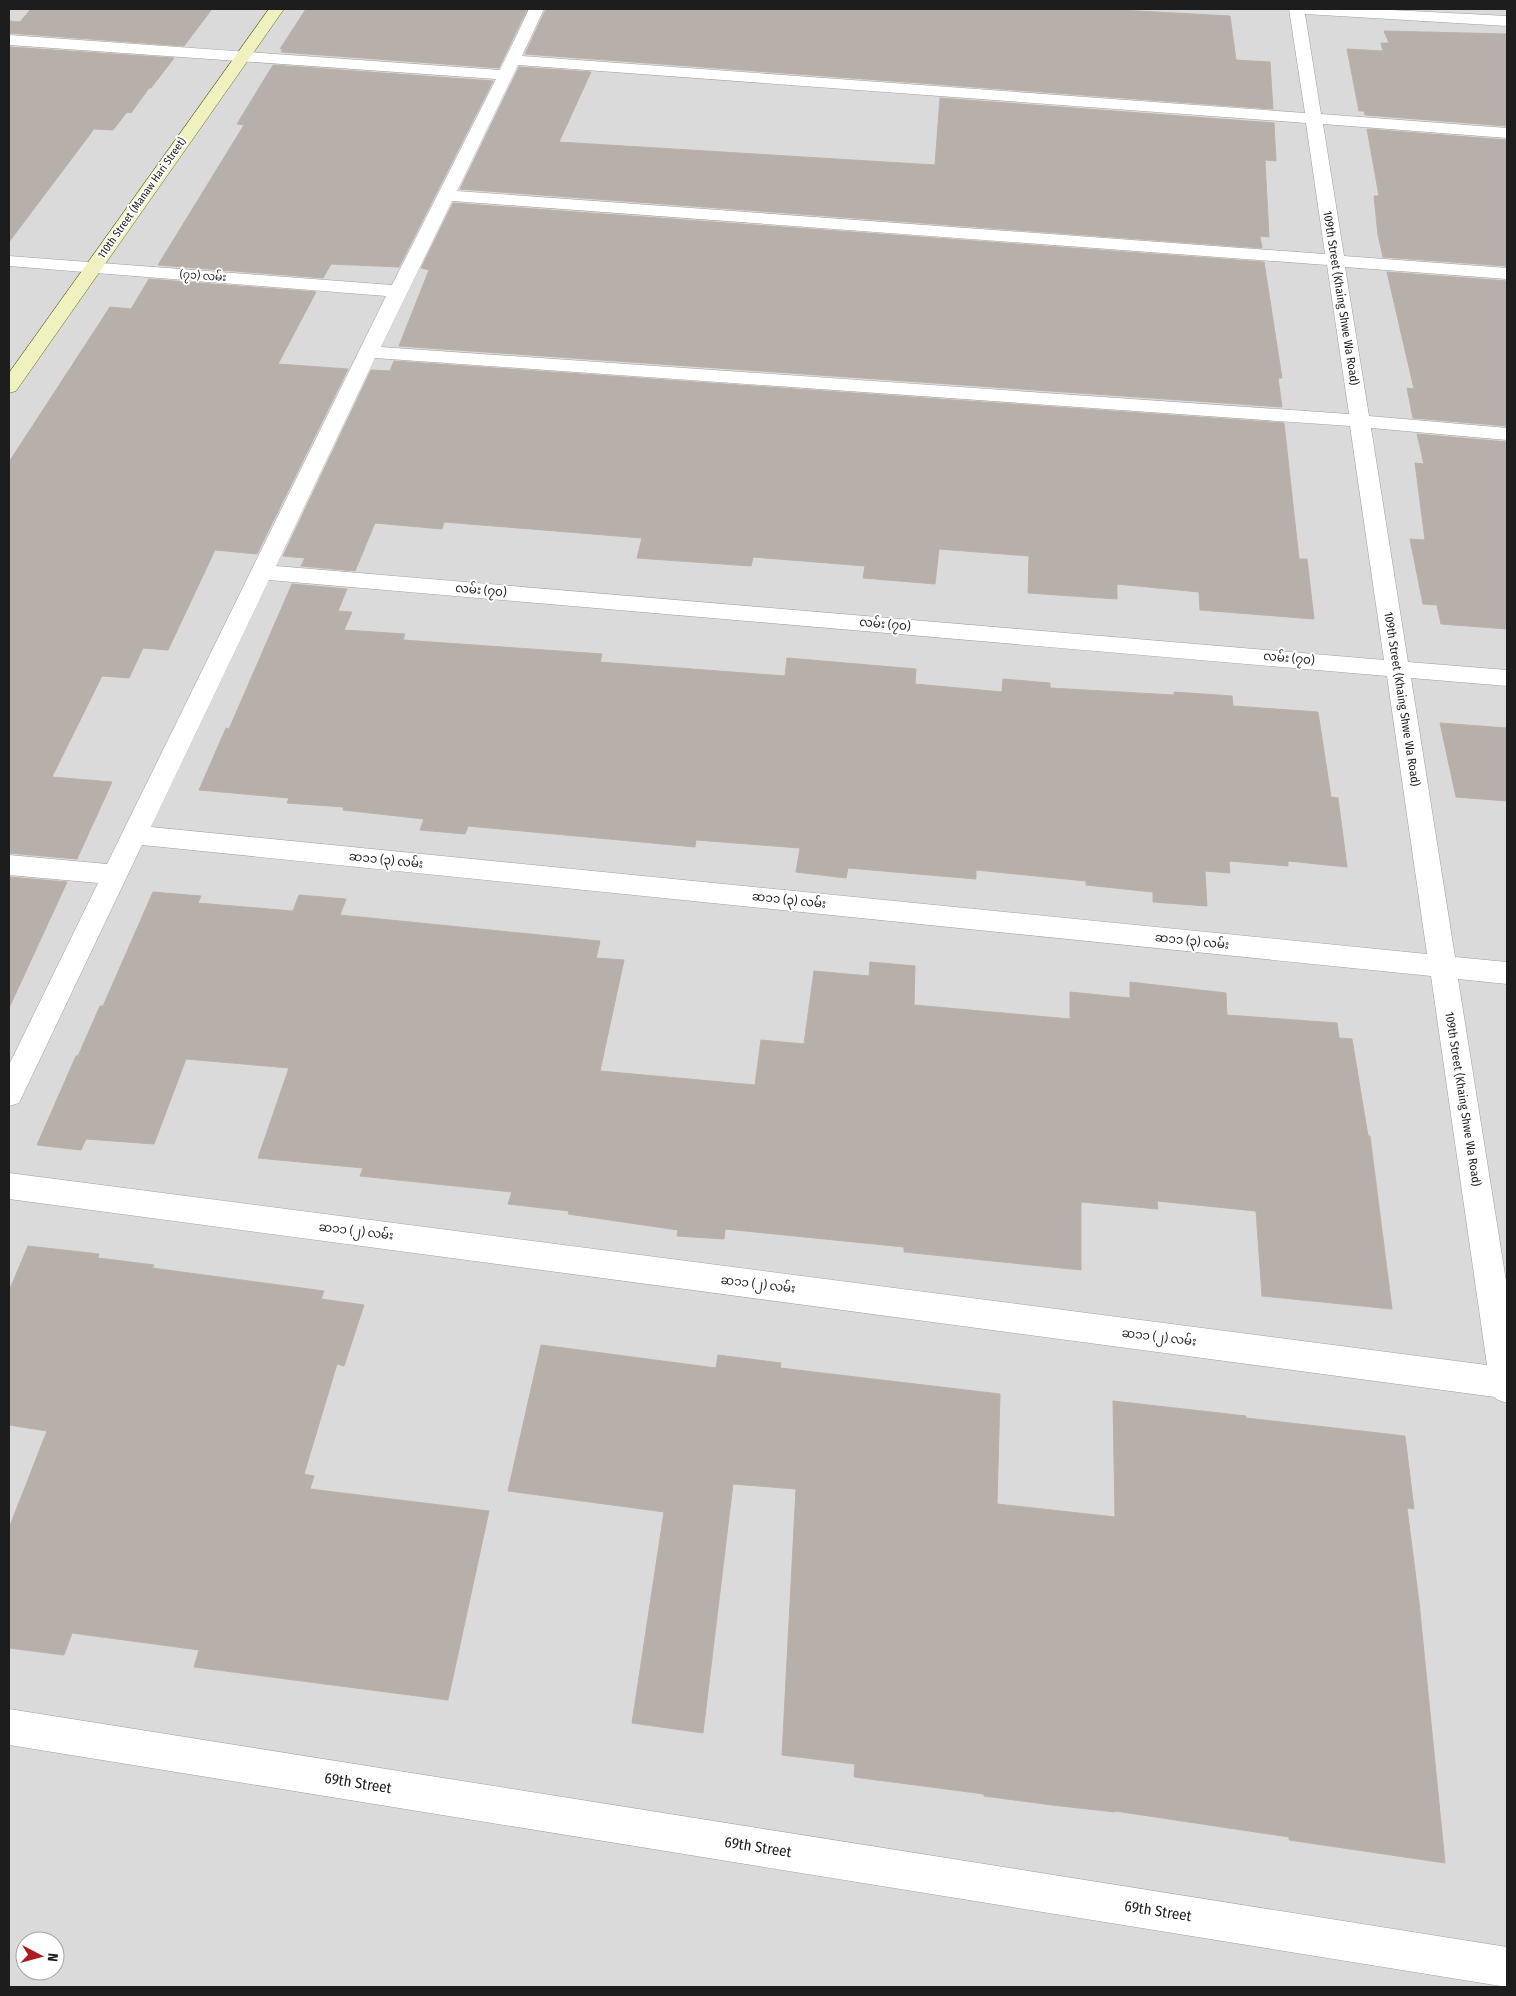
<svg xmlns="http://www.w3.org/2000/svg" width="1516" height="1996" viewBox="0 0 1516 1996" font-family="'Fira Sans Condensed','Noto Sans Myanmar',sans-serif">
  <rect width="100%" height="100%" fill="#edeae4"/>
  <!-- residential -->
  <path fill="#dbdada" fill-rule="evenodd" d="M9,9H1507V1987H9ZM25,1941H55V1971H25Z"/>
  <!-- building -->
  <path fill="#b6afaa" stroke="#bdb0a8" d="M31,9H212L184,46L9,33V21L20,22Z
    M306,9H527L499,68L281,52L283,49H280Z
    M546,9H1102L1230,16L1236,60L1270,62L1273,109L525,54Z
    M1384,31L1507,34V126L1365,115L1364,111H1359L1347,49L1383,51L1381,43H1389Z
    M9,47L174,58L151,88H149L131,113L127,112L113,130L94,129L9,242Z
    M273,65L493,81L399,267L331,264L323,278L158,265L244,125L237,124Z
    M519,67L591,72L559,142L935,165L940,98L1274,123L1276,161L1265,160L1269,237L1260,236L1262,248L460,189Z
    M1367,129L1507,140V266L1383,257L1378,235L1374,196H1379Z
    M453,203L1264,262L1282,378H1278L1282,407L399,346L429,270L421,268Z
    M1387,272L1507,281V426L1413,418L1407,388L1414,389Z
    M149,279L316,292L278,364L348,369L257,554L215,550L168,650L143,648L129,678L102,676L52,777L112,782L77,859L9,853V462L110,307L131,309Z
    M394,361L1284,423L1299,559H1307L1314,619L1200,610L1199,592L1117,584V599L1028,593L1029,556L939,549L935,584L863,578L865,566L753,557L751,566L637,558L642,538L444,522L442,529L375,523L355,571L301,566L305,558L283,556L371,370L390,371Z
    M1417,434L1507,442V629L1441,624L1437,605L1423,604L1410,539L1425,540L1415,463L1424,464Z
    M292,584L347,589L338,611L352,612L344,630L405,634L403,640L602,654L600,662L785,676L787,658L916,669L915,684L1002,692L1003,679L1050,683V688L1174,695V692L1232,696L1233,706L1318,712L1331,797L1338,798L1347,867L1288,861V866L1229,861L1230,873L1205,871L1207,906L1153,902V892L1086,885V881L976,870V879L848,868L846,878L796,872L800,848L696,840L695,847L468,826L465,834L420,830L424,819L343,810L344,807L287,803L289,798L199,790L226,728L229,729Z
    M1440,723L1507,728V801L1456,797Z
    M9,877L67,882L9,1008Z
    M153,892L201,896L198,903L293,911L299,895L346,899L340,915L600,941L596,958L624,960L600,1071L755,1085L761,1040L804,1044L814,971L869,976L870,962L915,966L914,1005L1070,1019V992L1130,998V982L1226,993L1227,1015L1337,1023L1339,1038L1352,1039L1368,1136H1370L1392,1309L1262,1296L1256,1211L1157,1201L1158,1209L1081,1202V1270L904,1252V1247L725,1229L724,1239L677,1236L678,1230L568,1214L569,1211L508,1204L512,1192L360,1176L363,1168L258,1158L289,1068L186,1059L154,1144L86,1139L81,1150L37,1145L76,1056H78L100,1006H103Z
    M28,1246L99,1254L98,1258L154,1265L152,1268L324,1291L321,1299L364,1305L344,1366L337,1364L304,1474L314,1476L310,1489L489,1511L448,1700L194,1667L199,1650L72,1633L64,1655L9,1648V1528L47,1431L9,1425V1291Z
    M541,1345L716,1368L718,1355L781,1363L780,1368L1000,1394L997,1504L1115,1517L1113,1401L1246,1416V1418L1405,1436L1414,1509L1407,1508L1419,1602L1445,1863L1289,1840V1837L1115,1811V1812L1052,1805L984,1796V1794L854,1777L855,1764L782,1755L796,1489L733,1484L703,1733L632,1723L664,1512L508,1491Z"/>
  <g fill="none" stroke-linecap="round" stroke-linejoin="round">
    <defs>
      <path id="street" d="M529,9H544L522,56L1305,113L1289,9H1372L1507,16V26L1305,14L1321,114L1507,128V138L1323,124L1344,256L1507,268V279L1345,267L1369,416L1507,428V440L1371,428L1408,662L1507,670V686L1411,678L1455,957L1507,962V984L1458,979L1507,1287V1403L1496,1399L1495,1397L9,1199V1173L1487,1365L1431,976L142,845L19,1103L9,1106V1065L98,883L9,875V855L107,864L386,296L9,266V256L392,285L496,79L9,45V35L500,70ZM518,65L1306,123L1325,254L457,191ZM452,201L1327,265L1349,414L381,347ZM375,358L1350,426L1384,660L276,566ZM269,580L1387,676L1427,954L151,827Z
        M9,1709L1507,1947V1987L9,1745Z"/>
      <path id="secondary" d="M269,9H284L16,391L9,393V373Z"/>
    </defs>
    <!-- street casing -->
    <use href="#street" stroke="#9e9e9e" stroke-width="1"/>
    <!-- secondary casing -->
    <use href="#secondary" stroke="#5f6612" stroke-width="1"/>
    <!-- street -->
    <use href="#street" fill="#fff" fill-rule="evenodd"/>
    <!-- secondary -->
    <use href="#secondary" fill="#f0f1be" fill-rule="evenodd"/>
  </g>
  <g text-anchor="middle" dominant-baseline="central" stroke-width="4" stroke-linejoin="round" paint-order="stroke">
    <!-- far-street labels -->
    <g font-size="11" fill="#1d1d1d" stroke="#fff">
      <text transform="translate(142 198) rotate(-55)">110th Street (Manaw Hari Street)</text>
      <text transform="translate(203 276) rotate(4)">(၇၁) လမ်း</text>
    </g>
    <!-- street labels -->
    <g font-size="12" fill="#1d1d1d" stroke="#fff">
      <text transform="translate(1341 298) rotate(81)">109th Street (Khaing Shwe Wa Road)</text>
      <text transform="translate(481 590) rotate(5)">လမ်း (၇၀)</text>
      <text transform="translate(885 624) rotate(5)">လမ်း (၇၀)</text>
      <text transform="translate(1289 658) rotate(5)">လမ်း (၇၀)</text>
      <text transform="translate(1402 699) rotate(81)">109th Street (Khaing Shwe Wa Road)</text>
      <text transform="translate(386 860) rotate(6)">ဆ၁၁ (၃) လမ်း</text>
      <text transform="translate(789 900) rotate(6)">ဆ၁၁ (၃) လမ်း</text>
      <text transform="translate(1192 941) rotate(6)">ဆ၁၁ (၃) လမ်း</text>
      <text transform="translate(1463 1099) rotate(81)">109th Street (Khaing Shwe Wa Road)</text>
      <text transform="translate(356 1231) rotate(7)">ဆ၁၁ (၂) လမ်း</text>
      <text transform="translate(758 1284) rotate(7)">ဆ၁၁ (၂) လမ်း</text>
      <text transform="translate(1159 1337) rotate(7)">ဆ၁၁ (၂) လမ်း</text>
    </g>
    <!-- near-street labels -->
    <g font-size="15" fill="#1d1d1d" stroke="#fff">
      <text transform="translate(358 1783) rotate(9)">69th Street</text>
      <text transform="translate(758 1847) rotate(9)">69th Street</text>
      <text transform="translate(1158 1911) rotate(9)">69th Street</text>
    </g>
  </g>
  <!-- border -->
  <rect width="1516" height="1996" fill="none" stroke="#1d1d1d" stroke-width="20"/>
  <!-- north arrow -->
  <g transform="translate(40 1956) rotate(96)"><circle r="24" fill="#ffffff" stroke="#a5a5a5"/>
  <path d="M0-4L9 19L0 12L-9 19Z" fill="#b1181d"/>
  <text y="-8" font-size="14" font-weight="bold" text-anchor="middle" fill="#1d1d1d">N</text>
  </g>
</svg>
